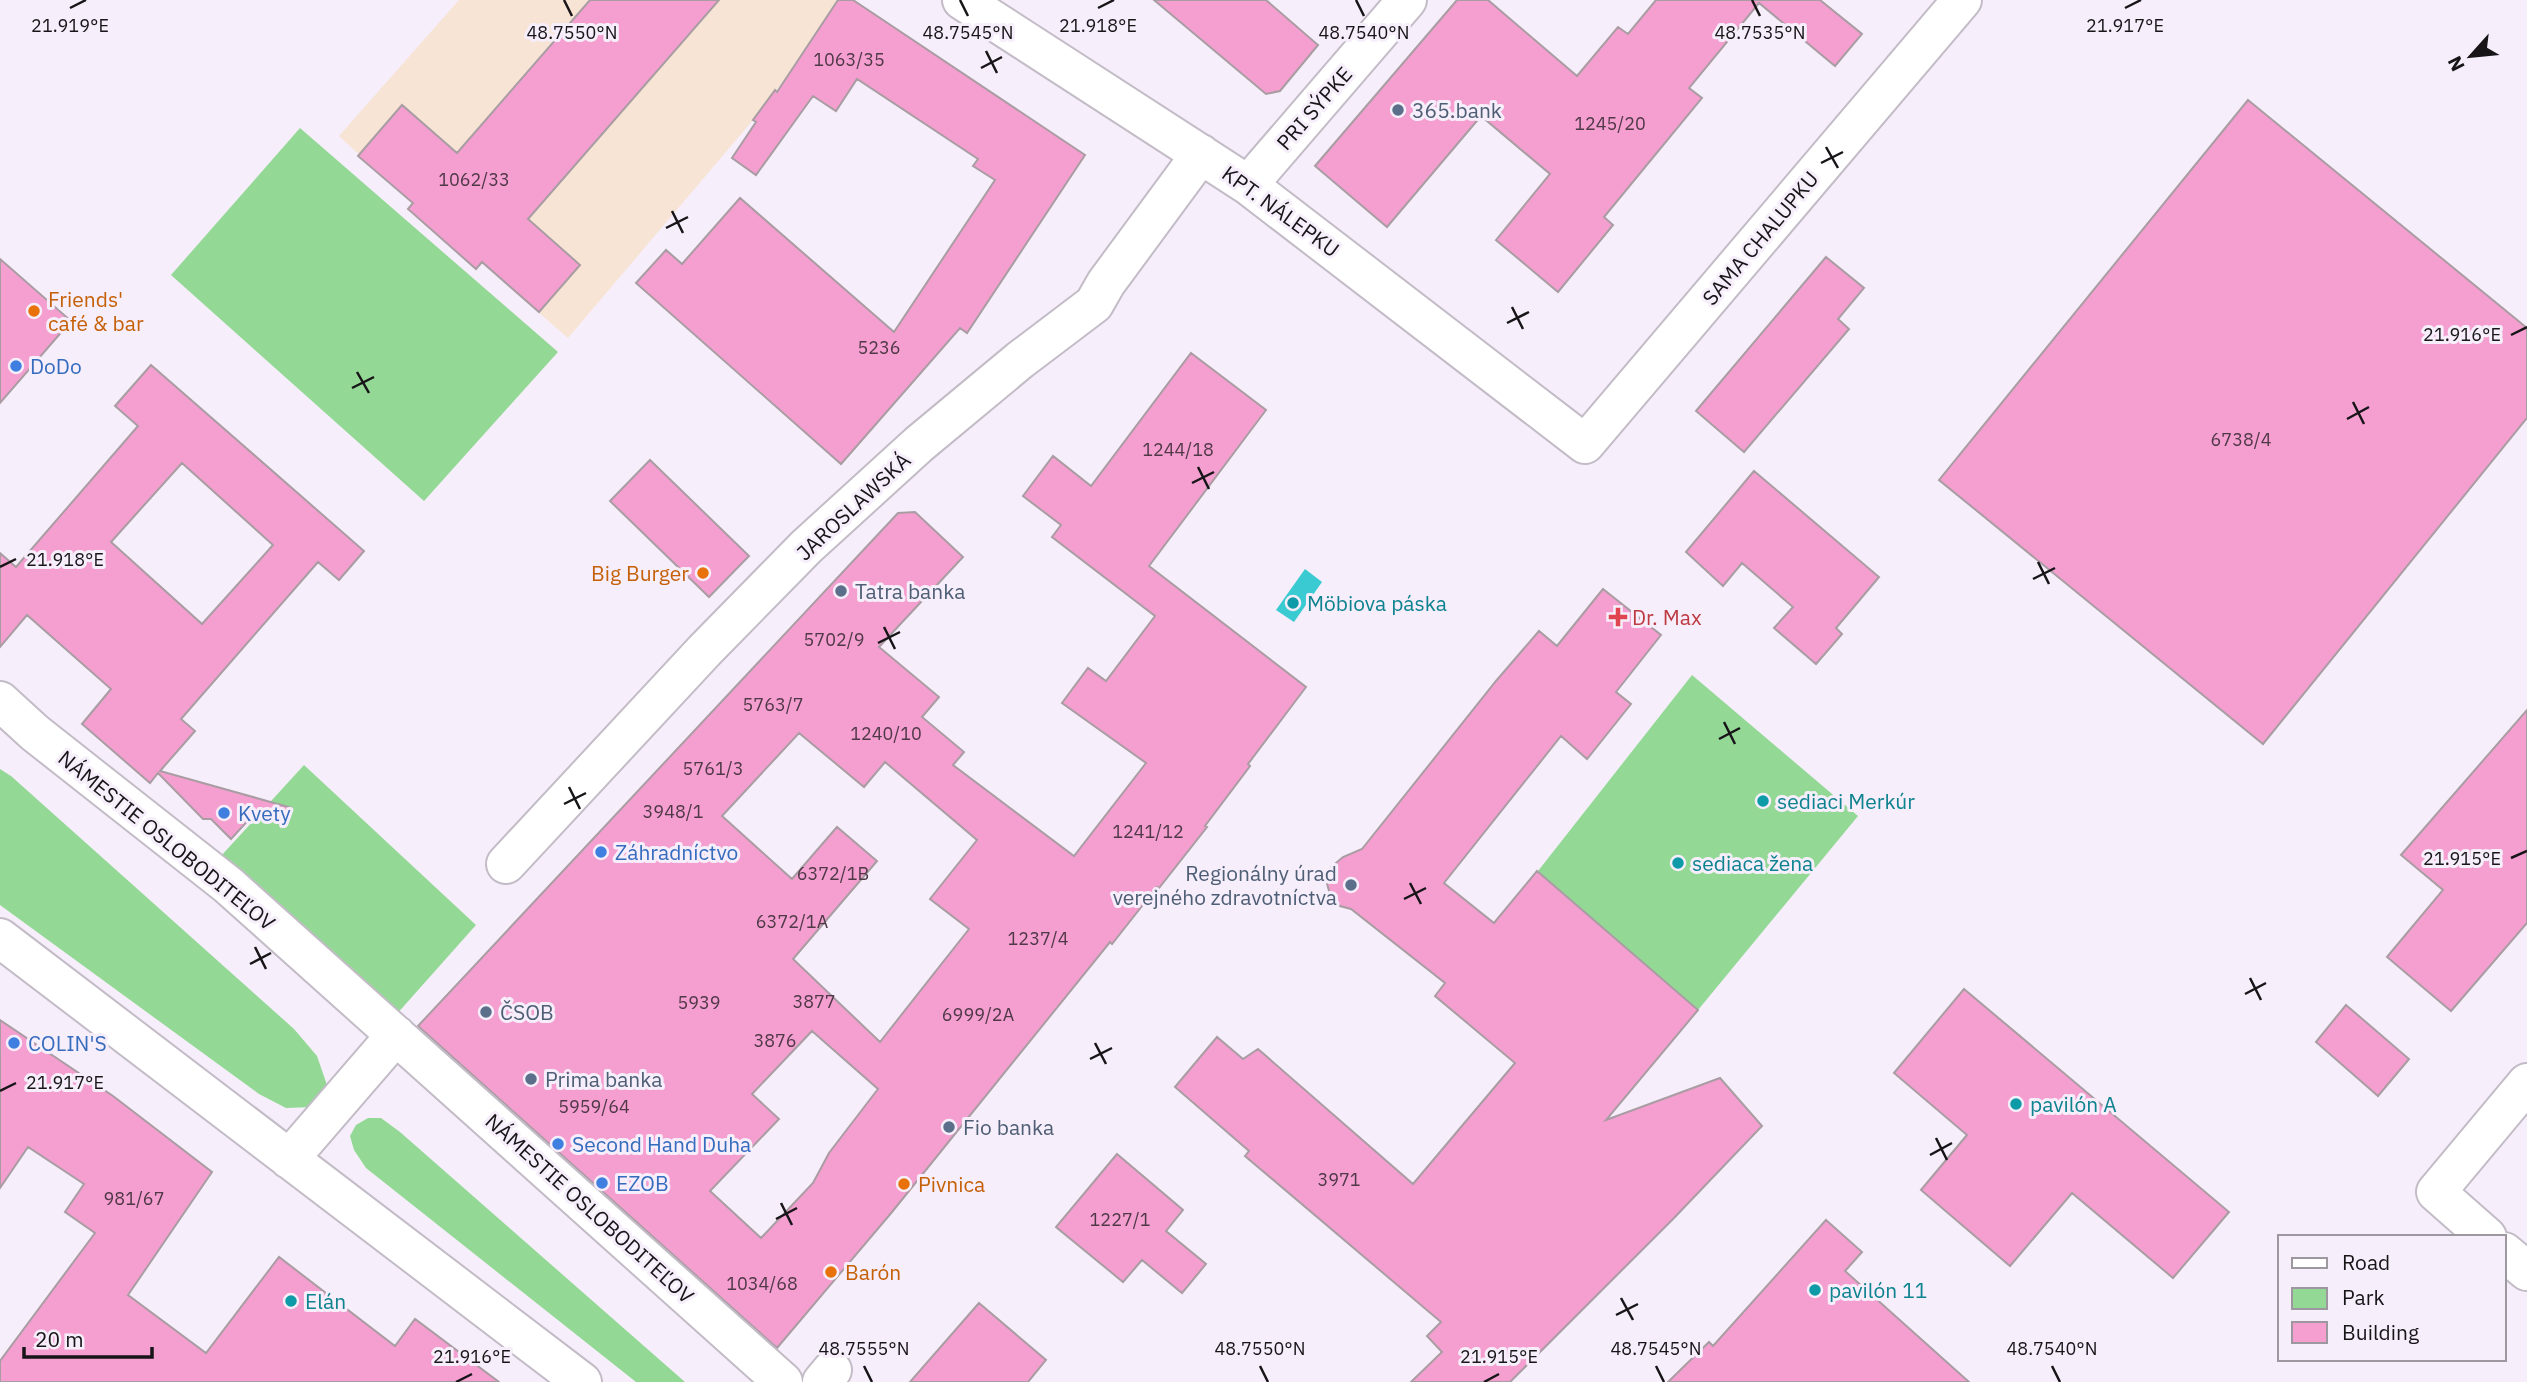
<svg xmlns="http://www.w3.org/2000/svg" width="2527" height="1382" viewBox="0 0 2527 1382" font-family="'IBM Plex Sans',sans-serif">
  <rect width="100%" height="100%" fill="#f6eefa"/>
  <!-- education -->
  <path fill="#f7e4d4" d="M459,0H838L786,78L753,120L568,338L482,263L476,269L408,209L412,203L339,136Z"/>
  <!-- green -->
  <path fill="#93d895" d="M300,128L558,352L424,501L171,275Z
    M1692,675L1858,816L1698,1010L1538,871Z
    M304,765L476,925L395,1016L221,856Z
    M0,769L11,776L294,1029L317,1056L328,1088L313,1107L286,1108L259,1094L0,905Z
    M368,1118H381L400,1132L685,1382H636L366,1168L354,1150L350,1136L356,1125Z"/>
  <!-- water -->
  <path fill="#3acad2" d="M1305,569L1322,582L1294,622L1276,610Z"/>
  <!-- building -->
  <path fill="#f59fd0" stroke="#a99da3" stroke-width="2" fill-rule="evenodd" d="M590,0H719L528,219L580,265L539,312L482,262L476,269L408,209L413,203L358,156L402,105L457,153Z
    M838,0H853L1085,155L967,333L960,328L841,464L636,283L666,250L682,264L740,198L894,332L995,180L973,166L978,159L857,79L836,111L813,96L756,175L732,158L756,122L753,120L775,90L777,92Z
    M1154,0H1266L1318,45L1280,91L1266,94Z
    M1457,0H1488L1577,76L1618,27L1628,34L1656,0H1820L1862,34L1835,66L1759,3L1689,88L1702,98L1604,217L1613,225L1558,292L1496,240L1550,174L1481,116L1387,227L1315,166Z
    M2248,100L2527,328V418L2263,744L1939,480Z
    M1826,257L1864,288L1838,319L1849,329L1744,452L1696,411Z
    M0,259L71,321L0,403Z
    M1191,353L1266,410L1149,566L1306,687L1248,764L1250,766L1205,826L1207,827L1159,888L1157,887L1112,944L1110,942L892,1212L777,1348L418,1026L898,513L915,512L963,557L879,647L939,697L922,717L964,752L953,765L1074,856L1146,763L1062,703L1088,668L1106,681L1155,616L1052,537L1061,525L1023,496L1053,456L1091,486ZM799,733L864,787L885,762L977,840L930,899L969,929L880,1042L793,959L877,861L837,827L792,879L722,816ZM812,1031L878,1089L829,1153L813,1183L761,1238L710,1191L779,1119L752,1094Z
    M151,365L364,551L339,580L318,562L181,719L195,731L160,771L292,808V811L253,815L231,839L211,819H203L158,773L150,783L82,724L111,689L27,615L0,647V553L16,567L138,426L115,406ZM182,463L273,545L202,624L111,542Z
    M650,460L749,556L709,597L610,501Z
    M1754,471L1879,577L1836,628L1842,634L1816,664L1774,628L1793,607L1742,563L1723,586L1686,552Z
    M1603,589L1661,635L1616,692L1631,704L1587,759L1561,736L1444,883L1494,923L1537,871L1698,1010L1606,1120L1720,1078L1762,1126L1674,1218L1510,1382H1411L1442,1352L1427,1336L1441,1322L1245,1156L1249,1151L1175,1087L1217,1037L1243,1059L1258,1049L1413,1184L1515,1063L1435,996L1445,983L1351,909L1340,906L1331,898L1326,880L1330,868L1343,857L1362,849L1496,681L1539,631L1557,646Z
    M2527,710V923L2451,1011L2387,957L2443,890L2401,855Z
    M1964,989L2229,1212L2173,1278L2072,1193L2010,1266L1921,1190L1967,1135L1894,1073Z
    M2346,1005L2409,1059L2378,1096L2316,1042Z
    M0,1020L113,1096L212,1172L128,1295L206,1353L279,1257L395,1346L415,1319L499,1382H0V1361L95,1233L65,1212L84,1184L28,1147L0,1188Z
    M1117,1154L1183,1210L1166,1231L1206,1264L1182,1293L1142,1260L1123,1282L1056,1227Z
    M1826,1220L1862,1252L1845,1271L1969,1382H1668L1709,1342L1713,1346Z
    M979,1303L1046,1360L1028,1382H910Z"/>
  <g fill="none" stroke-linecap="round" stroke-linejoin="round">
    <defs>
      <path id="minor" d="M962,0L1248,185L1585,444L1962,0
        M1248,185L1407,0
        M0,701L35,733L228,885L783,1382
        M506,864L705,650L806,547L919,444L1020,360L1094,304L1106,283L1201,154
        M0,938L582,1382
        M289,1159L396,1035
        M2487,1237L2436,1192L2527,1083
        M2504,1252L2527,1271
        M822,1382L832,1370"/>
    </defs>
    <!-- minor casing -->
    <use href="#minor" stroke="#c3bcc7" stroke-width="42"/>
    <!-- minor -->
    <use href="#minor" stroke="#fff" stroke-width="38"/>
  </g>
  <!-- ticks -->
  <path fill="none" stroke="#181519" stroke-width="2.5" d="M564,0L572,16M960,0L968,16M1356,0L1364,16M1752,0L1760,16M70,8L86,0M1098,8L1114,0M2125,8L2141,0M986,51L997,73M981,68L1002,57M1826,147L1838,168M1821,163L1843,152M672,211L683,233M666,228L688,217M1512,307L1523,329M1507,323L1529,312M2511,335L2527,327M357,372L369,393M352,388L374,377M2353,402L2364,424M2347,419L2369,407M1198,467L1209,489M1192,483L1214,472M2038,562L2049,584M0,567L16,559M2033,579L2055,568M884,627L895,649M878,643L900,632M1724,722L1735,744M1719,739L1740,728M569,787L580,809M564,804L586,793M2511,858L2527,851M1410,883L1421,904M1404,899L1426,888M255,947L266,969M250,964L271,953M2250,978L2261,1000M2245,994L2266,983M1095,1043L1106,1064M1090,1059L1112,1048M0,1091L16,1083M1936,1138L1947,1160M1930,1155L1952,1143M781,1203L792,1225M776,1219L797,1208M1621,1298L1633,1320M1616,1315L1638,1304M864,1366L872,1382M1260,1366L1268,1382M1656,1366L1664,1382M2052,1366L2060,1382M456,1382L472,1374M1484,1382L1499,1374"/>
  <!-- markers -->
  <g fill="#5c6f8a" stroke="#f6eefa" stroke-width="2.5">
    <circle cx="1398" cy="110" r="7"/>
    <circle cx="841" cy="591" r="7"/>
    <circle cx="1351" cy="885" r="7"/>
    <circle cx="486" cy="1012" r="7"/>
    <circle cx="531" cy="1079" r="7"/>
    <circle cx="949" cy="1127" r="7"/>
  </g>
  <g fill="#e8710a" stroke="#f6eefa" stroke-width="2.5">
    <circle cx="34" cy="311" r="7"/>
    <circle cx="703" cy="573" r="7"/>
    <circle cx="904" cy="1184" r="7"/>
    <circle cx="831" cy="1272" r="7"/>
  </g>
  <g fill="#3f7fe0" stroke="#f6eefa" stroke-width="2.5">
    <circle cx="16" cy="366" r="7"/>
    <circle cx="224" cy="813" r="7"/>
    <circle cx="601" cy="852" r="7"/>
    <circle cx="14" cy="1043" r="7"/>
    <circle cx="558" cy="1144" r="7"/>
    <circle cx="602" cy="1183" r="7"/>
  </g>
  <g fill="#0f9aa8" stroke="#f6eefa" stroke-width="2.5">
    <circle cx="1293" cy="603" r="7"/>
    <circle cx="1763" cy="801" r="7"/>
    <circle cx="1678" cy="863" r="7"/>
    <circle cx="2016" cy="1104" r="7"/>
    <circle cx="1815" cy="1290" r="7"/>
    <circle cx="291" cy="1301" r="7"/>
  </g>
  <path fill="#e0444e" stroke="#f6eefa" stroke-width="2.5" d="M1614.5 606.5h7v7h7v7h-7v7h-7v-7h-7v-7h7z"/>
  <g text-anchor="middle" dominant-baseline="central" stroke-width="6" stroke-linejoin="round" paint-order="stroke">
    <!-- number labels -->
    <g font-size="18" fill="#4f3847">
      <text x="849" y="59">1063/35</text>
      <text x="1610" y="123">1245/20</text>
      <text x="474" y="179">1062/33</text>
      <text x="879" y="347">5236</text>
      <text x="2241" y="439">6738/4</text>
      <text x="1178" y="449">1244/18</text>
      <text x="834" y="639">5702/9</text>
      <text x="773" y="704">5763/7</text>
      <text x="886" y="733">1240/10</text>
      <text x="713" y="768">5761/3</text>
      <text x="673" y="811">3948/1</text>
      <text x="1148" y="831">1241/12</text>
      <text x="833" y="873">6372/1B</text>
      <text x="792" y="921">6372/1A</text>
      <text x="1038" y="938">1237/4</text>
      <text x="814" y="1001">3877</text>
      <text x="699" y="1002">5939</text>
      <text x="978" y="1014">6999/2A</text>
      <text x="775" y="1040">3876</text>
      <text x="594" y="1106">5959/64</text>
      <text x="1339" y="1179">3971</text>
      <text x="134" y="1198">981/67</text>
      <text x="1120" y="1219">1227/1</text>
      <text x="762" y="1283">1034/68</text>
    </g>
    <!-- street labels -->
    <g font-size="21" fill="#181519" stroke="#f6eefa">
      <text transform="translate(1314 108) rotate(-49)">PRI SÝPKE</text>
      <text transform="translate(1281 211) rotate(36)">KPT. NÁLEPKU</text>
      <text transform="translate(1760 238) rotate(-50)">SAMA CHALUPKU</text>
      <text transform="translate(853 506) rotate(-43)">JAROSLAWSKÁ</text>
      <text transform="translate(167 840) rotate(39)">NÁMESTIE OSLOBODITEĽOV</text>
      <text transform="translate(590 1208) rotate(42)">NÁMESTIE OSLOBODITEĽOV</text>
    </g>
    <!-- service labels -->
    <g font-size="21" fill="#4e5e75" stroke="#f6eefa" text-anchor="start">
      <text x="1412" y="110">365.bank</text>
      <text x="855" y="591">Tatra banka</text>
      <text x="1337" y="873" text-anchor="end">Regionálny úrad<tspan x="1337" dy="24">verejného zdravotníctva</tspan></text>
      <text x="500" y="1012">ČSOB</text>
      <text x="545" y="1079">Prima banka</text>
      <text x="963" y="1127">Fio banka</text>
    </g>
    <!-- food labels -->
    <g font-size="21" fill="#c56008" stroke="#f6eefa" text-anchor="start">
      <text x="48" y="299">Friends'<tspan x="48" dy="24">café &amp; bar</tspan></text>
      <text x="689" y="573" text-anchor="end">Big Burger</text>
      <text x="918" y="1184">Pivnica</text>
      <text x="845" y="1272">Barón</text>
    </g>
    <!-- shop labels -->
    <g font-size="21" fill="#366cbe" stroke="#f6eefa" text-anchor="start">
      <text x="30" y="366">DoDo</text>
      <text x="238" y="813">Kvety</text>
      <text x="615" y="852">Záhradníctvo</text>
      <text x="28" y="1043">COLIN'S</text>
      <text x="572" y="1144">Second Hand Duha</text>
      <text x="616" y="1183">EZOB</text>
    </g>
    <!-- culture labels -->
    <g font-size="21" fill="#0d838f" stroke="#f6eefa" text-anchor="start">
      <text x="1307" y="603">Möbiova páska</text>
      <text x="1777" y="801">sediaci Merkúr</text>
      <text x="1692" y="863">sediaca žena</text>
      <text x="2030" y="1104">pavilón A</text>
      <text x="1829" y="1290">pavilón 11</text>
      <text x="305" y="1301">Elán</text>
    </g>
    <!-- health labels -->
    <g font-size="21" fill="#be3a42" stroke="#f6eefa" text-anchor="start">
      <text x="1632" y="617">Dr. Max</text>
    </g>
  </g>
  <g font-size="18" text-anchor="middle" fill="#181519" stroke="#f6eefa" stroke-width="6" stroke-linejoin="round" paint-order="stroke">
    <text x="70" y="32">21.919°E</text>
    <text x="1098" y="32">21.918°E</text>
    <text x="2125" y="32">21.917°E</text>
    <text x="572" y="39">48.7550°N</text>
    <text x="968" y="39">48.7545°N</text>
    <text x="1364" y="39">48.7540°N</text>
    <text x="1760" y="39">48.7535°N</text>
    <text x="2462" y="341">21.916°E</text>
    <text x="65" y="566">21.918°E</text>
    <text x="2462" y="865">21.915°E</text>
    <text x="65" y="1089">21.917°E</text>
    <text x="864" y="1355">48.7555°N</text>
    <text x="1260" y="1355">48.7550°N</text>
    <text x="1656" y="1355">48.7545°N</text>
    <text x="2052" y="1355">48.7540°N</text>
    <text x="472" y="1363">21.916°E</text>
    <text x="1499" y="1363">21.915°E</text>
  </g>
  <!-- legend -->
  <rect x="2278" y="1235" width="228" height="126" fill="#f6eefa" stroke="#9d97a0" stroke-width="2"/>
  <rect x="2292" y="1258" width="35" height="10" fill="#ffffff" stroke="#9d97a0" stroke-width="2"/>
  <text x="2342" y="1270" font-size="21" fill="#181519">Road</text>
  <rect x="2292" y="1288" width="35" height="21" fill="#93d895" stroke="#9d97a0" stroke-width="2"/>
  <text x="2342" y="1305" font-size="21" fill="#181519">Park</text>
  <rect x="2292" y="1322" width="35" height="21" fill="#f59fd0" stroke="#9d97a0" stroke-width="2"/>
  <text x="2342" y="1340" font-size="21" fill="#181519">Building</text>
  <!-- north arrow -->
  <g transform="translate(2471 56) rotate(243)" stroke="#f6eefa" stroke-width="5" paint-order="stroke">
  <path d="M0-5L12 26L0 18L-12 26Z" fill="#181519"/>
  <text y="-10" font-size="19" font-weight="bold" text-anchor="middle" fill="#181519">N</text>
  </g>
  <!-- scale -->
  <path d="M24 1347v10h128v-10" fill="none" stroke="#181519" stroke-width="3.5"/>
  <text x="35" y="1347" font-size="21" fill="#181519" stroke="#f6eefa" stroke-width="5" paint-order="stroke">20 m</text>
</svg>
